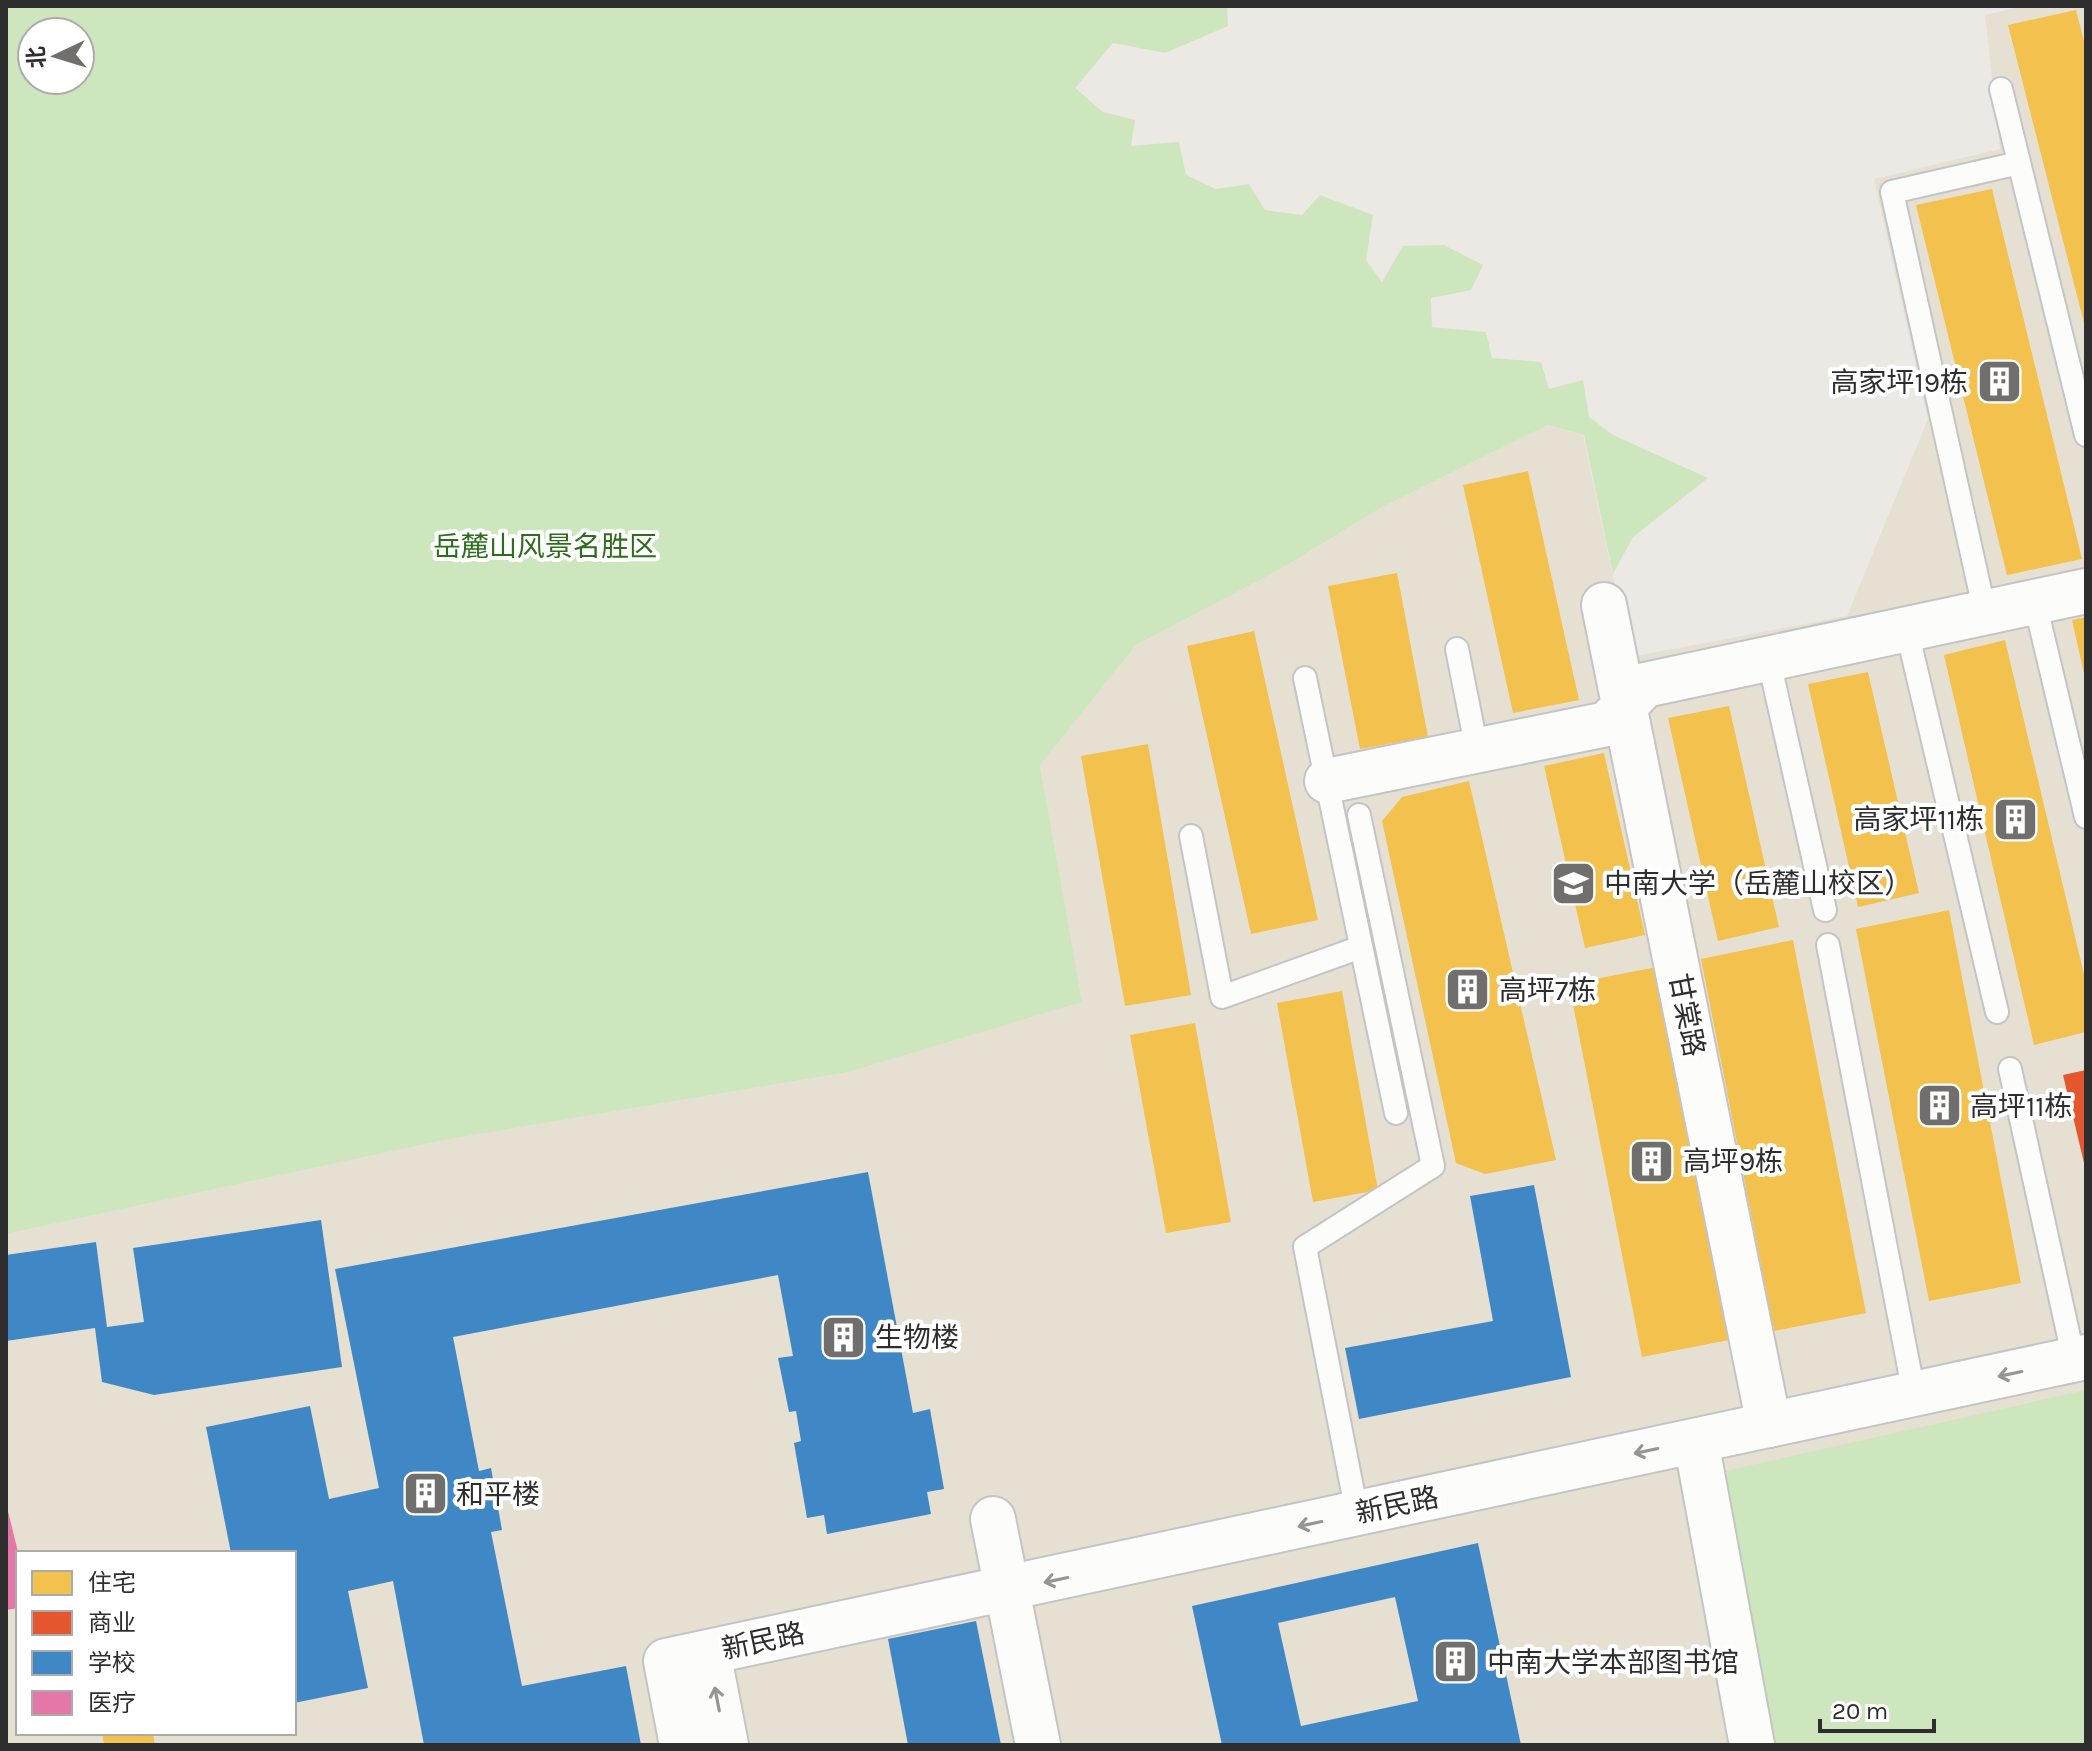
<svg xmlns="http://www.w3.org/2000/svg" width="2092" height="1751" viewBox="0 0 2092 1751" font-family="Karla,'Noto Sans SC',sans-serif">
  <rect width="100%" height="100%" fill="#ece8e4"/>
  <!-- education -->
  <path fill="#e6e0d3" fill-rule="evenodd" d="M2023,6H2086V1745H6V1234L444,1140L849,1072L1081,1002L1040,764L1136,645L1279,570L1384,506L1548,425L1583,435L1630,657L1847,616L1928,419L1874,179L2000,149L1985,15ZM18,1553H294V1733H18Z"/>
  <!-- green -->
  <path fill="#cee6be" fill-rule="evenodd" d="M6,6H1227L1228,26L1165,53L1113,43L1075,88L1103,112L1135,120L1131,146L1179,142L1186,175L1216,189L1249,184L1265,210L1302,215L1320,195L1373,215L1366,260L1382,282L1403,246L1444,245L1483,265L1471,290L1431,298L1432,327L1486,332L1492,358L1541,362L1549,389L1583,380L1589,417L1613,435L1708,478L1633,537L1613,574L1584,435L1548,425L1384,506L1279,570L1136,645L1040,765L1082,1002L849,1072L444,1140L6,1234ZM32,32H80V80H32Z
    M2086,1390V1745H1776L1725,1471Z"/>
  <!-- homes -->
  <path fill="#f2c14e" d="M2076,10L2086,49L2085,327L2008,25Z
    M1992,189L2082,559L2007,575L1916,205Z
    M1528,471L1579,700L1513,713L1463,485Z
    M1397,573L1428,737L1360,749L1328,586Z
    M2086,617V678H2085L2072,620Z
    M1254,631L1318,920L1251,934L1187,646Z
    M2005,640L2086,983V1032L2034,1045L1944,655Z
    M1868,672L1919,893L1858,907L1808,684Z
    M1729,706L1779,927L1718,941L1668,718Z
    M1148,744L1191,995L1125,1006L1081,756Z
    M1604,753L1645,935L1585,948L1544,766Z
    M1469,781L1556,1160L1485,1174L1456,1163L1382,821L1402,797Z
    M1949,910L2021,1283L1929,1301L1856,929Z
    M1793,940L1866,1313L1774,1331L1701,959Z
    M1662,966L1734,1339L1642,1357L1569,984Z
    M1342,991L1378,1190L1313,1202L1277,1003Z
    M1195,1023L1231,1222L1166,1233L1130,1035Z
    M102,1733H153L155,1745H104Z"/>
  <!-- shops -->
  <path fill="#e4572e" d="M2086,1070V1166L2085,1167L2063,1075Z"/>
  <!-- schools -->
  <path fill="#3f88c5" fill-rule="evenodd" d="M868,1172L913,1413L930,1409L944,1489L927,1492L931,1514L827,1534L824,1515L807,1518L794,1443L801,1441L796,1411L789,1412L778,1358L793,1356L778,1275L453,1337L479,1471L491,1468L502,1530L491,1532L522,1686L626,1666L641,1745H424L393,1581L348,1591L368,1688L294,1703V1553H231L206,1427L310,1406L329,1499L379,1488L335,1269Z
    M1534,1185L1571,1377L1359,1419L1345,1348L1493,1321L1470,1196Z
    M321,1220L342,1367L154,1395L102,1382L95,1328L6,1341V1255L96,1242L107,1327L144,1322L133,1248Z
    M1478,1543L1521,1745H1222L1192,1606ZM1395,1597L1418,1701L1301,1726L1278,1623Z
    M976,1621L1001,1745H908L888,1639Z"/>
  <!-- health -->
  <path fill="#e377a8" d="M6,1503L18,1552V1608L6,1610Z"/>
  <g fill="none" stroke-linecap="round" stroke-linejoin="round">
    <defs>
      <path id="lane" d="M2001,89L2086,435
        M2035,603L2086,817
        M1985,613L1892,192L2019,163
        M1907,631L1997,1012
        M1457,649L1477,750
        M1769,661L1825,910
        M1305,678L1396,1113
        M1191,836L1222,997L1361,947
        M1828,945L1914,1394
        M2010,1069L2074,1360
        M1357,1513L1305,1247L1433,1166L1359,815"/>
      <path id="street" d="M1604,605L1769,1425
        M1327,781L1607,724L1645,685L2086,591
        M1696,1441L1752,1745
        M993,1519L1038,1745"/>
      <path id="secondary" d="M708,1652L726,1745
        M682,1745L666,1661L2086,1357"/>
    </defs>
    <!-- lane casing -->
    <use href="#lane" stroke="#c5c4c5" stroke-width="26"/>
    <!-- street casing -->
    <use href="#street" stroke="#c5c4c5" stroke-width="48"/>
    <!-- secondary casing -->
    <use href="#secondary" stroke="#c5c4c5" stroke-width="48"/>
    <!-- lane -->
    <use href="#lane" stroke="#fcfcfb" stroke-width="22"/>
    <!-- street -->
    <use href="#street" stroke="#fcfcfb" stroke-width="44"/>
    <!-- secondary -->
    <use href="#secondary" stroke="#fcfcfb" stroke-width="44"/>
  </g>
  <!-- one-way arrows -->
  <defs><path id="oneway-shaft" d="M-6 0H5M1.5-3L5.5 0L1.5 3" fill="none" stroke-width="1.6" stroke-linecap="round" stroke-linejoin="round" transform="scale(2)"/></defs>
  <g stroke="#959594">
    <use href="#oneway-shaft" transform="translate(2010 1374) rotate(168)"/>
    <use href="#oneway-shaft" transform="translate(1646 1451) rotate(168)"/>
    <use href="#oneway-shaft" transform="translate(1310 1524) rotate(168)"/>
    <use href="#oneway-shaft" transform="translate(1056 1580) rotate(168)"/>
    <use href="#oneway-shaft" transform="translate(717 1699) rotate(-101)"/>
  </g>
  <!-- icons -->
  <defs>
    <symbol id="building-square" viewBox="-11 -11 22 22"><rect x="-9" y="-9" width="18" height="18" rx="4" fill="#706f6e" stroke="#fff"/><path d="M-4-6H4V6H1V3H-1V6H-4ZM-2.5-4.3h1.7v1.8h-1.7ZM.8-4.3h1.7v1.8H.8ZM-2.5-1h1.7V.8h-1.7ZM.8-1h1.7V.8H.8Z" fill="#fff"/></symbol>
    <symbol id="university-square" viewBox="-11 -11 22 22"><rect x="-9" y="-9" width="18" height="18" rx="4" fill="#706f6e" stroke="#fff"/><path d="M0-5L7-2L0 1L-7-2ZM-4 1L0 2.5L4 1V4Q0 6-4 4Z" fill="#fff"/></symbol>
  </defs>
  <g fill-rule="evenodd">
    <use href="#building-square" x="1974" y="356" width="51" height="51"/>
    <use href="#building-square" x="1990" y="794" width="51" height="51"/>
    <use href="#university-square" x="1548" y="858" width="51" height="51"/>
    <use href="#building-square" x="1442" y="964" width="51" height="51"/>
    <use href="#building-square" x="1914" y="1080" width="51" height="51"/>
    <use href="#building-square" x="1626" y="1136" width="51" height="51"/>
    <use href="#building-square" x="818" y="1312" width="51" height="51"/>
    <use href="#building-square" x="400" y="1468" width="51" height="51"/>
    <use href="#building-square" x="1430" y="1636" width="51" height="51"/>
  </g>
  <g text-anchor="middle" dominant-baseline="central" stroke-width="8" stroke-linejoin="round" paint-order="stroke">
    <!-- poi labels -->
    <g font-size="28" fill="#2e2e2e" stroke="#fff" text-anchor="start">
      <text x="1968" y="382" text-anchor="end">高家坪19栋</text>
      <text x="1984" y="819" text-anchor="end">高家坪11栋</text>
      <text x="1604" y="883">中南大学（岳麓山校区）</text>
      <text x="1499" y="990">高坪7栋</text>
      <text x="1970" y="1106">高坪11栋</text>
      <text x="1683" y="1161">高坪9栋</text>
      <text x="875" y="1337">生物楼</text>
      <text x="456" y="1494">和平楼</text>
      <text x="1487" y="1662">中南大学本部图书馆</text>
    </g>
    <!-- park labels -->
    <g font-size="28" fill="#2c6e1b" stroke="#fff">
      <text x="545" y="546">岳麓山风景名胜区</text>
    </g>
    <!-- street labels -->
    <g font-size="28" fill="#2e2e2e" stroke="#fff">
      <text transform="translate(1687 1015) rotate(79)">甘棠路</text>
      <text transform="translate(1397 1505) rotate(-12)">新民路</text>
      <text transform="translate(763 1641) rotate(-12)">新民路</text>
    </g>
  </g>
  <!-- border -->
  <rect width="2092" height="1751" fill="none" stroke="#2e2e2e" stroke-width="16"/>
  <!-- legend -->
  <rect x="16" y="1551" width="280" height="184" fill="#ffffff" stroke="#ababab" stroke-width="2"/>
  <rect x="32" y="1571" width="40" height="24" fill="#f2c14e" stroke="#ababab" stroke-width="2"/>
  <text x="88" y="1591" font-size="24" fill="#2e2e2e">住宅</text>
  <rect x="32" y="1611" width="40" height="24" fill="#e4572e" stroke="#ababab" stroke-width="2"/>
  <text x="88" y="1631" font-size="24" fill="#2e2e2e">商业</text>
  <rect x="32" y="1651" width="40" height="24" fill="#3f88c5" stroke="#ababab" stroke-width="2"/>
  <text x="88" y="1671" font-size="24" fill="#2e2e2e">学校</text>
  <rect x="32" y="1691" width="40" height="24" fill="#e377a8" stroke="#ababab" stroke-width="2"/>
  <text x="88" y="1711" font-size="24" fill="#2e2e2e">医疗</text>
  <!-- north arrow -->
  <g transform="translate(56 56) rotate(266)"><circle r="38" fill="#ffffff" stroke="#ababab" stroke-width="2"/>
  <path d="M0-6L14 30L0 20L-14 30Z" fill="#706f6e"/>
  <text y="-12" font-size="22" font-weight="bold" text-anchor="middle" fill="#2e2e2e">北</text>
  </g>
  <!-- scale -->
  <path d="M1820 1719v12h114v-12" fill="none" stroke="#2e2e2e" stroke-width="4"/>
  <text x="1832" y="1719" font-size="24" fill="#2e2e2e" stroke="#ffffff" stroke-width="6" paint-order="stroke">20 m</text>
</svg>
